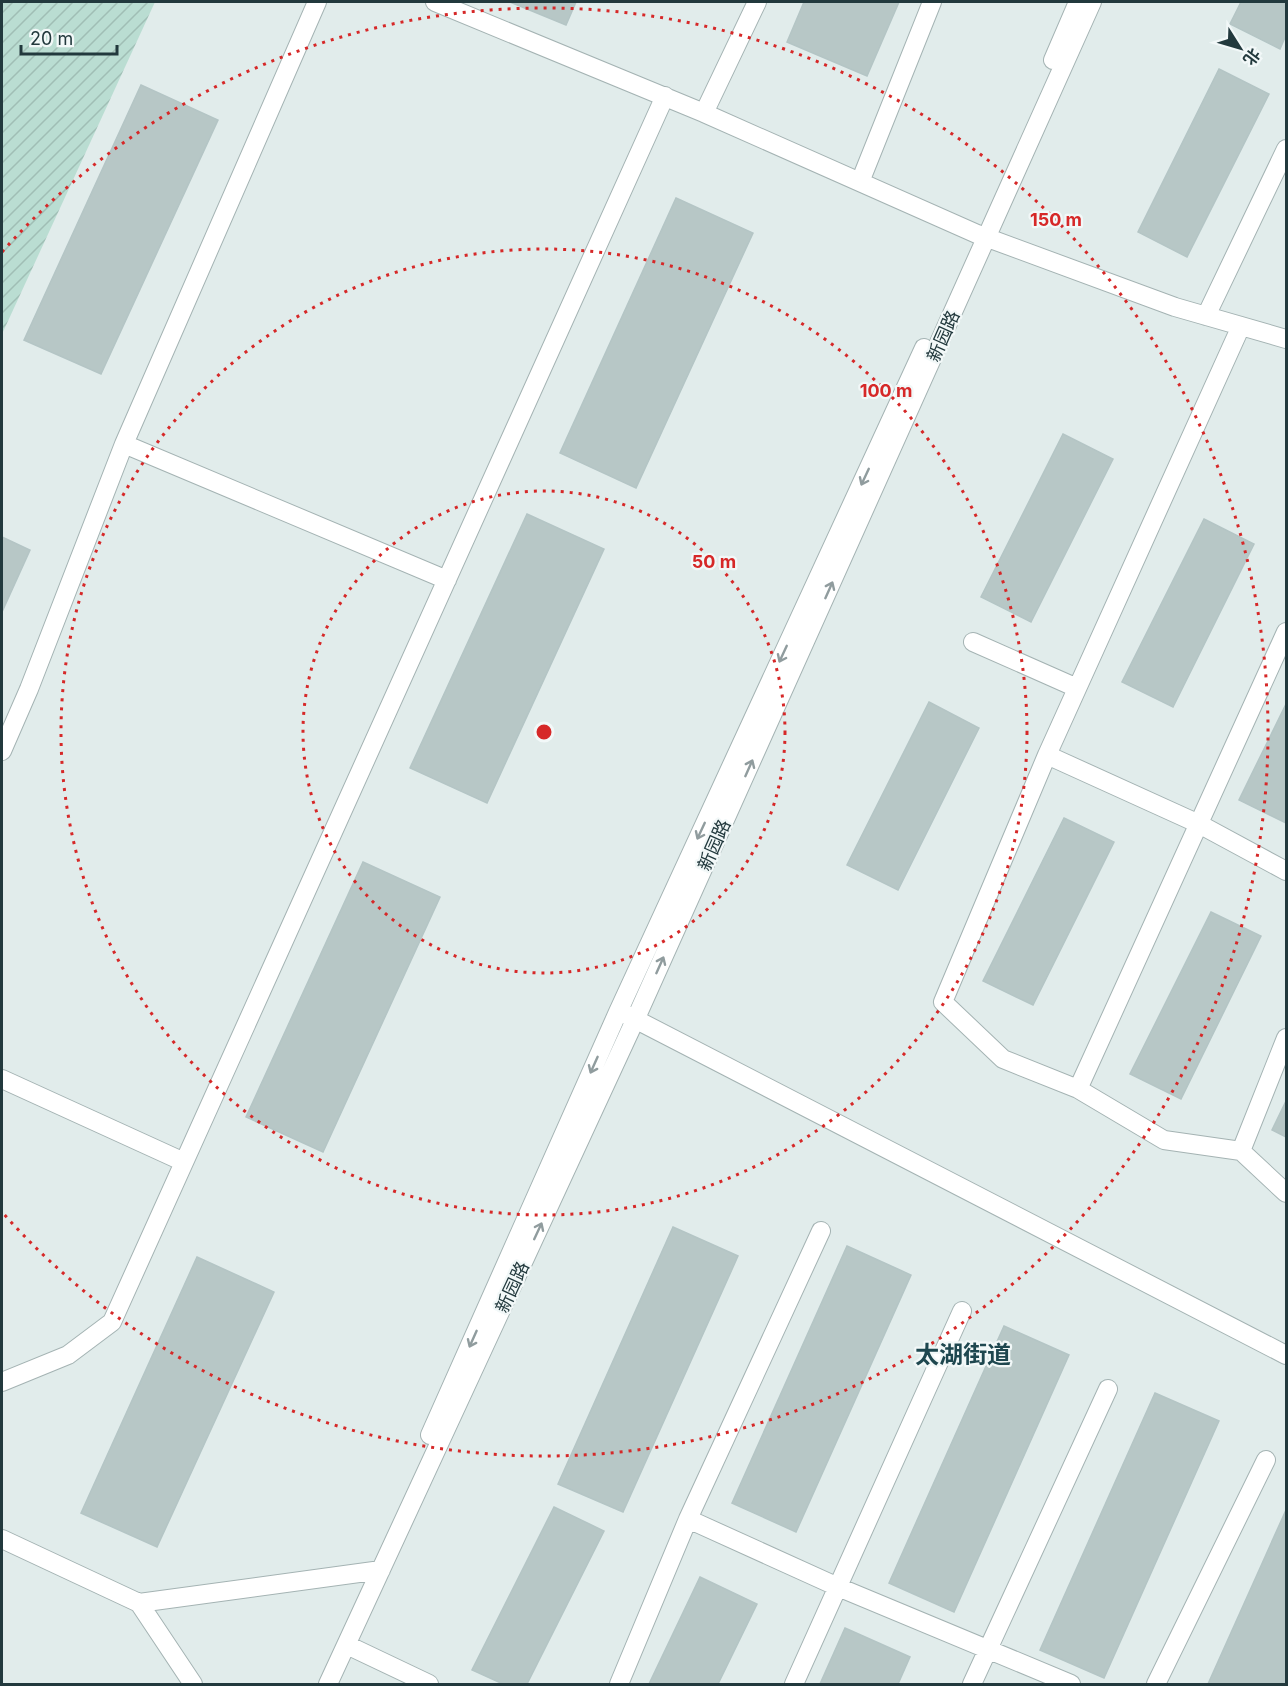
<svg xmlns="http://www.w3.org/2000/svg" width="1288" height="1686" viewBox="0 0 1288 1686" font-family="Inter,'Noto Sans SC',sans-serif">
  <defs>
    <pattern id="garden-furrows" width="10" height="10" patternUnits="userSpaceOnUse" patternTransform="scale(1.5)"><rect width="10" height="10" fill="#baddd2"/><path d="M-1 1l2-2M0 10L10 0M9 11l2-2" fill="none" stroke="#a0beb5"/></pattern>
  </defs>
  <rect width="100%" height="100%" fill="#e1eceb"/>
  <!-- garden -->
  <path fill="url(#garden-furrows)" d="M2,2H155L2,334Z"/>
  <!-- building -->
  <path fill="#b7c7c6" stroke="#b4c5c5" stroke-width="1.5" d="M510,2H576L566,25Z
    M804,2H899L867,76L787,42Z
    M1241,2H1286V35L1280,49L1230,24Z
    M1219,69L1269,94L1187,257L1138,232Z
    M141,85L218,120L101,374L24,340Z
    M676,198L753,233L636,488L560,453Z
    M1063,434L1113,459L1031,622L981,597Z
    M527,514L604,549L487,803L410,768Z
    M1204,519L1254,544L1173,707L1122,682Z
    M2,537L30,550L2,612Z
    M929,702L979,728L898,890L847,865Z
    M1286,704V823L1239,800Z
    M1064,818L1114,842L1033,1005L983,981Z
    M363,862L440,897L323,1152L246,1117Z
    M1211,912L1261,936L1181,1099L1130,1074Z
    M1286,1101V1137L1272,1130Z
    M673,1227L738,1256L623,1512L558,1484Z
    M847,1246L911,1275L796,1532L732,1503Z
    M197,1257L274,1292L157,1547L81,1513Z
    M1004,1326L1069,1355L954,1612L889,1583Z
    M1155,1393L1219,1421L1104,1678L1040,1650Z
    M554,1507L604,1531L527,1684H503L472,1670Z
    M1286,1510V1684H1208Z
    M700,1577L757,1604L718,1684H649Z
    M845,1628L910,1657L898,1684H820Z"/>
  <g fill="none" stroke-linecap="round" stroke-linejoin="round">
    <defs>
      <path id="minor" d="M317,2L124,444L447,580
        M435,2L704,113L977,234L1175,307L1286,339
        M1053,60L1078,2
        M704,113L757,2
        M860,182L932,2
        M1206,316L1286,149
        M1241,326L1047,755L943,1002L1003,1059L1078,1089L1164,1140L1241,1151L1286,1193
        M973,642L1077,688
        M2,751L29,689L124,444
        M1047,755L1199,824L1286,871
        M627,1015L1286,1355
        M2,1079L184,1162
        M1078,1089L1286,632
        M1241,1151L1286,1038
        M2,1382L68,1355L112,1322L665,96
        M430,1435L618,1012L924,348
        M688,1519L838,1587L1071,1684
        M2,1539L139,1603L193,1684
        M139,1603L381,1570
        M347,1645L429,1684
        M328,1684L636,1018L1092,2
        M619,1684L688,1519L821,1231
        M794,1684L962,1311
        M972,1684L1108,1389
        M1156,1684L1266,1460"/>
    </defs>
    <!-- minor casing -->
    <use href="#minor" stroke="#a4b3b3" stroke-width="20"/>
    <!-- minor -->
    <use href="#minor" stroke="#fff" stroke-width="18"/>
  </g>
  <!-- one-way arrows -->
  <defs><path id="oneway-shaft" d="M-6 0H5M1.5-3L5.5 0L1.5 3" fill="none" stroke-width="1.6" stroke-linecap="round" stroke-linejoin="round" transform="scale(1.5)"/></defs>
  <g stroke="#909c9e">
    <use href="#oneway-shaft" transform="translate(865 477) rotate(115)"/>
    <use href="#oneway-shaft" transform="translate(829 590) rotate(-66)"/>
    <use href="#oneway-shaft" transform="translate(783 654) rotate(115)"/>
    <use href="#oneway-shaft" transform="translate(749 768) rotate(-66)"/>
    <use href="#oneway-shaft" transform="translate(701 831) rotate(115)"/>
    <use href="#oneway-shaft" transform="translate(660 965) rotate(-66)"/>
    <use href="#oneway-shaft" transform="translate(594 1065) rotate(114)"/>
    <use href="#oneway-shaft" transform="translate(538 1231) rotate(-65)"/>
    <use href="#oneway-shaft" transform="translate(473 1339) rotate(114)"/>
  </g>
  <!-- distance rings -->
  <g fill="none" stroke="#d62828" stroke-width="3" stroke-dasharray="3 6">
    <circle cx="544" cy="732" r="241"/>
    <circle cx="544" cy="732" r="483"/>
    <path d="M2 252A724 724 0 1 1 2 1212"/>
  </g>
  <g text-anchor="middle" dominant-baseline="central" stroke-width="4.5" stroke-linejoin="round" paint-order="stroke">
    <!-- street labels -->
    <g font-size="18" fill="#22393d" stroke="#f2f8f8">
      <text transform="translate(943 336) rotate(-66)">新园路</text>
      <text transform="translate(714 845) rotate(-66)">新园路</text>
      <text transform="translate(512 1287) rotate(-65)">新园路</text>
    </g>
    <!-- district labels -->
    <g font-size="24" font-weight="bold" fill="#1e474f" stroke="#f2f8f8">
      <text x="963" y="1354">太湖街道</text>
    </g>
  </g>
  <circle cx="544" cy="732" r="9" fill="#d62828" stroke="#f2f8f8" stroke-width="3"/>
  <g font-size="18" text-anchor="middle" font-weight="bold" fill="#d62828" stroke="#f2f8f8" stroke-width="4.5" stroke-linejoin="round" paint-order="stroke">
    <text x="1056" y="226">150 m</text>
    <text x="886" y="397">100 m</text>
    <text x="714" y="568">50 m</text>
  </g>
  <!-- border -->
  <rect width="1288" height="1686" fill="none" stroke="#22393d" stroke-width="6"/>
  <!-- north arrow -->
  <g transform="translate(1240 48) rotate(127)" stroke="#f2f8f8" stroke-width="4.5" paint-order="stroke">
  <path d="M0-4.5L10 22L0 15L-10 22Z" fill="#22393d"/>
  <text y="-9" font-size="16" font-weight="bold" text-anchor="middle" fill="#22393d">北</text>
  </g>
  <!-- scale -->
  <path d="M21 45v9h96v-9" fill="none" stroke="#22393d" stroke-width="3"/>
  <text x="30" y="45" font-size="18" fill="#22393d" stroke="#f2f8f8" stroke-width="4.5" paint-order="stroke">20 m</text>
</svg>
